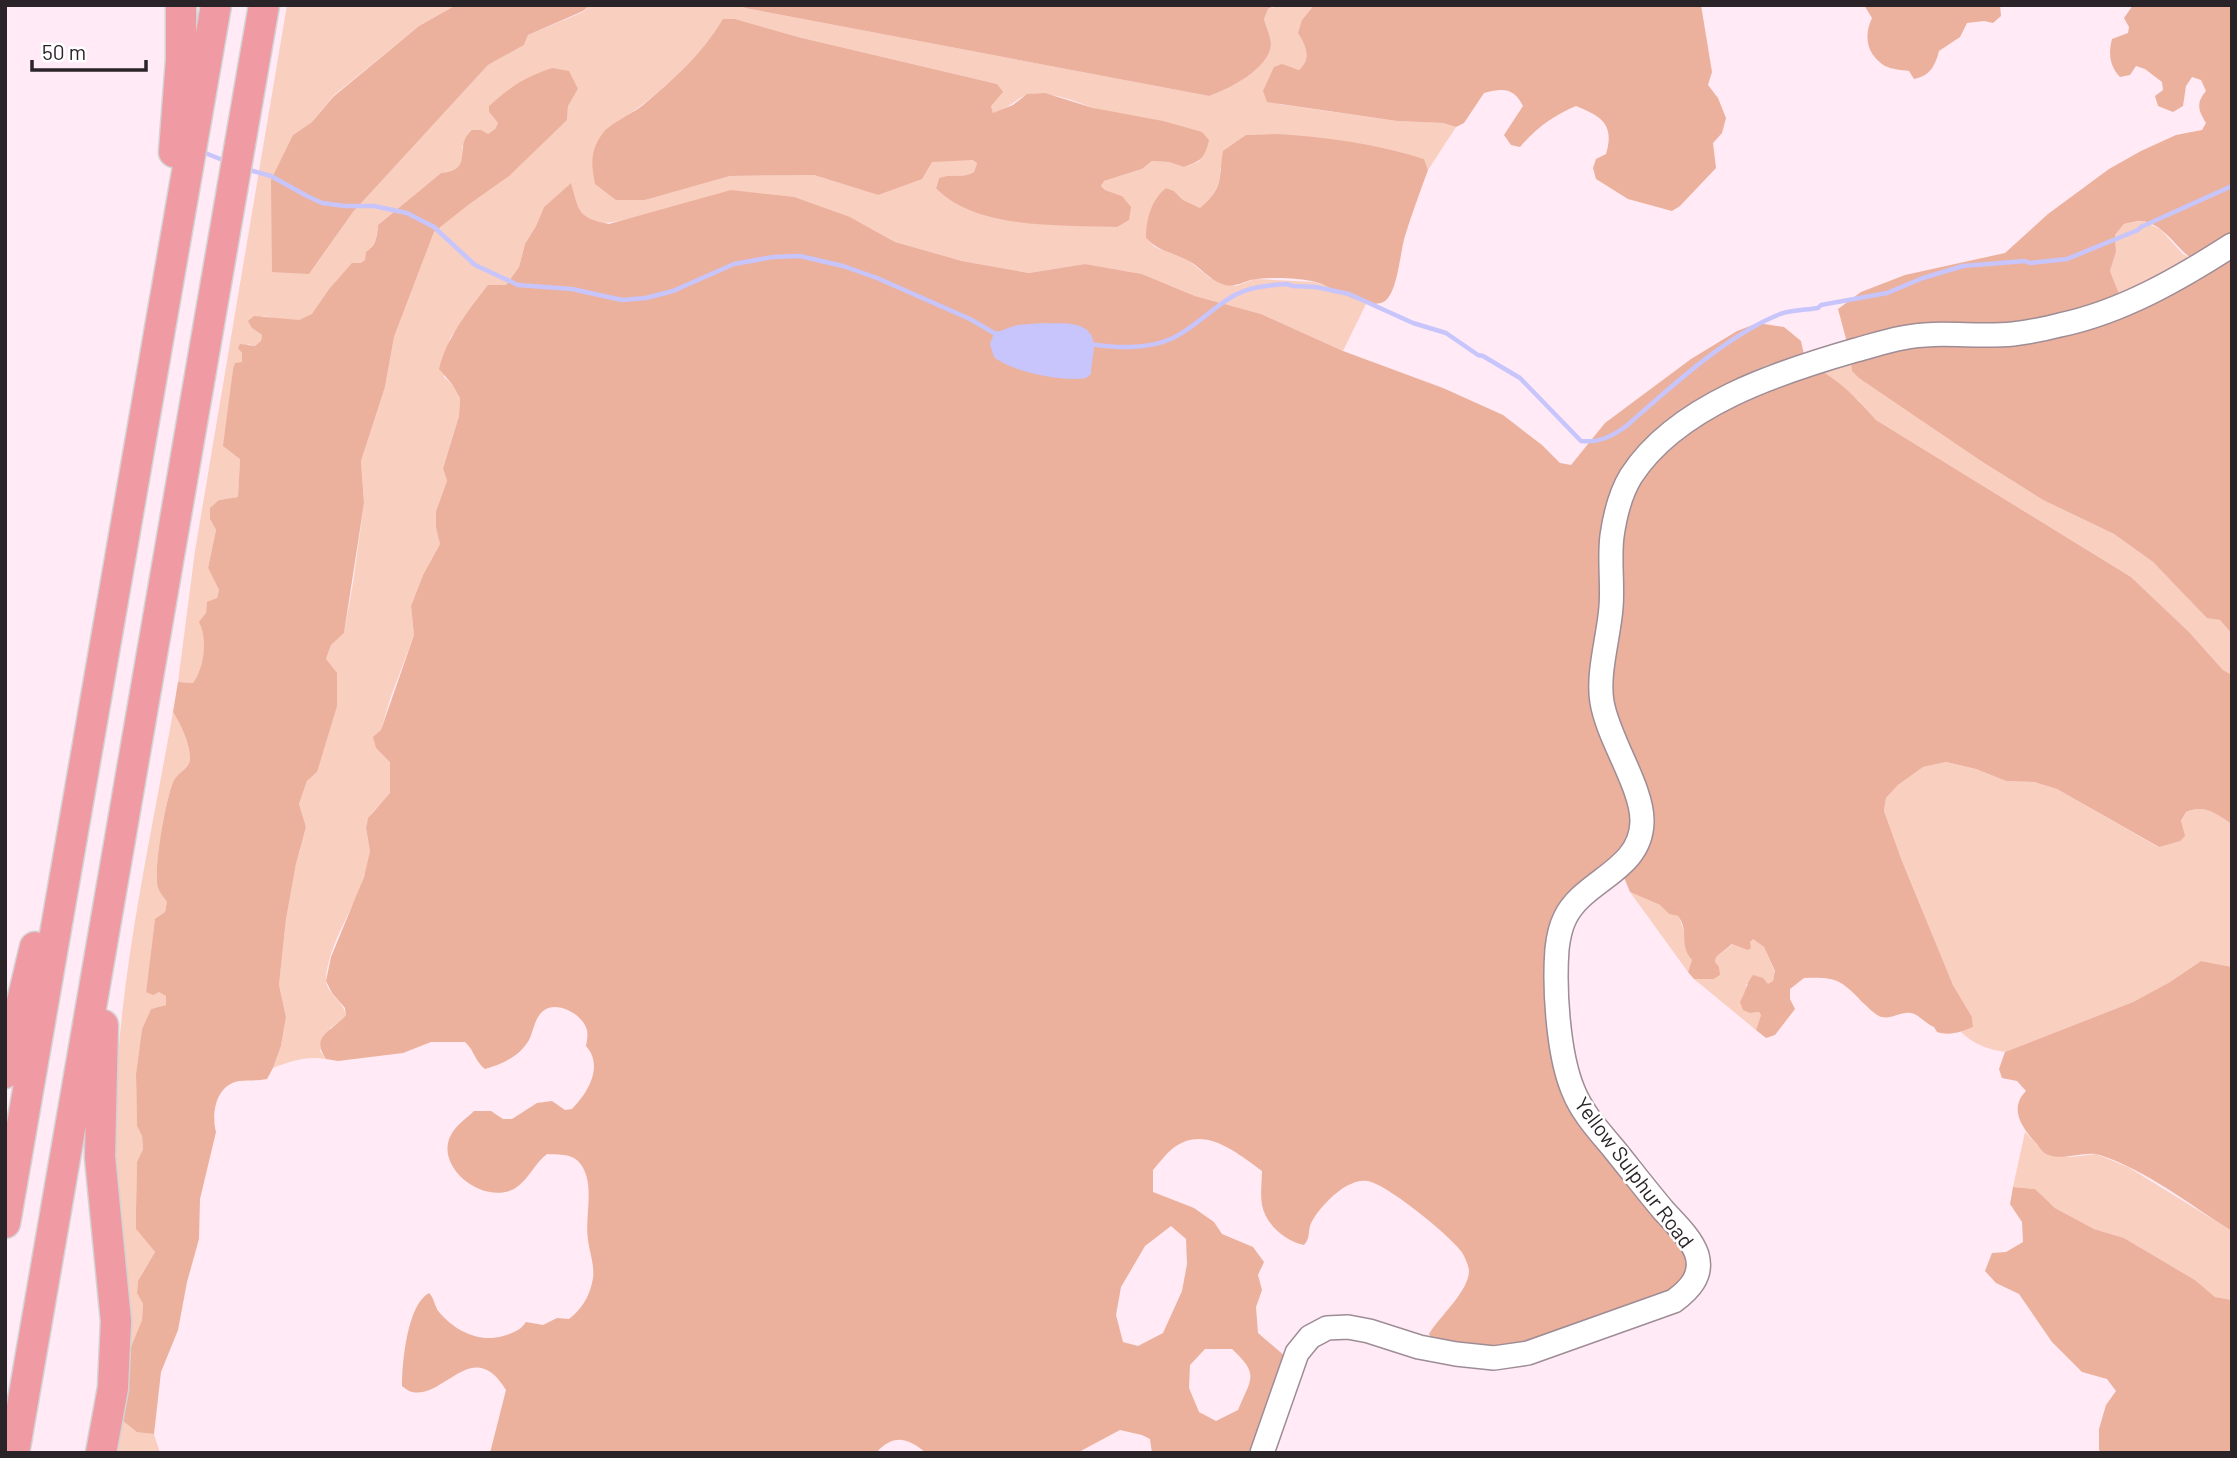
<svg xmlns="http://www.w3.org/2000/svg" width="2237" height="1458" viewBox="0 0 2237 1458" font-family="Barlow,sans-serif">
  <rect width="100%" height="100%" fill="#ffeaf5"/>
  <!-- green -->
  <path fill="#f9cfc0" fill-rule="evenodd" d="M287,5H456L419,26L333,96L312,122L293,135L309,274L353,212L488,65L524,45L528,35L583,12L590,5H741L745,8L1209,96C1229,89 1269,69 1271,45C1271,37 1266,27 1264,19L1268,9C1282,3 1299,5 1314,5L1302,20C1304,36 1313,58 1300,70L1282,65L1278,104L1397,121L1443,123L1456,127L1428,170L1424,159C1364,145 1308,133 1246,135L1220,169C1222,186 1212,197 1200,208L1183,200L1174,191L1166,188C1150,201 1149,220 1146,238L1155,247L1188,260L1210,278L1236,286L1255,279L1314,282L1339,290L1366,304L1343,351L1261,314L1195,296L1142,274L1085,264L1029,273L962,261L895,242L850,217L642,215C620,221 588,233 577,205C574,198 573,190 570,184L544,207L536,226L525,244L519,267L506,285L488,286L450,338L444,377L452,384L460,398L459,416L443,467L447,481L436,511V528L440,544L423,575L411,606L414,635L390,699L376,748L390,761V793C384,801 374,809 369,817C363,828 369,839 370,849C370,857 367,868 364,876C354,910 329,942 326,978C325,993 344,1001 346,1015L342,1021L330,1028L320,1051L326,1059C306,1056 292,1061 273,1068L281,1046L286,1017L279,985L286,919L296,864L306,827L299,804L307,781L317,772L326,659L331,645L344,633L353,583L364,503L361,461L385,387L394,337L434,232L567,120L568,106L578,89L489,112L498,123L495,129L488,134L462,146C463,166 461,171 441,173L378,225L376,239L365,260L347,269L329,289L312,315L299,320H284L263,316L252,328L262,335L261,342L255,346L248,344L242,353V362L233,369L229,406L240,459L238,497L219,500L210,519L216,530L208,568L219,590L217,598L207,603L206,613L200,622C208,638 204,668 193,683L178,682L195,551ZM735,19L798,37L997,84L991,106L993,113C1008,110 1019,95 1031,94C1070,88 1163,142 1200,161L1185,167L1169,162L1152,161L1142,169L1104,181L1101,186L1105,190L1122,196L1117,227L1090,226L936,187L939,178C953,173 962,179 974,172L977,163C967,156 944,158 932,162C917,167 893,186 878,195L814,175L730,176L645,200L623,119C661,92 699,59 723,20Z
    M2142,221L2160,229L2183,254L2195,261L2120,296L2110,271L2116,252L2115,235L2124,224Z
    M1851,359L1924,422L1981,461L2043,500L2114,534L2153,562L2207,617L2220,620L2232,634V675L2223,670L2189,632L2131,577L1876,420L1858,400L1817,369Z
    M173,712C181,725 189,741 190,757C191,769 177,772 173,782C165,802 155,862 157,883C157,890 163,896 167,902L165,912L155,920L146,992H159L166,996V1005L151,1009L142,1029L136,1074L137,1126L142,1136L143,1149L137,1163L136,1210V1229L155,1252L138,1281L137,1293L143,1304L142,1320L130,1349C123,1263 112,1176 116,1090C122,963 151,837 173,712Z
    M1946,762L1976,769L2006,781L2034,782L2057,789L2158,847L2181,822L2186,812C2205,804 2216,814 2232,824V967L2201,961L2170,982L2133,1002L2005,1052C1987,1049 1975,1045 1961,1032L1973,1027L1972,1017L1953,985L1902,861L1884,811L1886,798L1898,785L1923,767Z
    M1630,892L1660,905L1669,914L1678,916C1681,920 1692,955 1692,961C1691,965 1689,968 1688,972Z
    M1752,938L1764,947L1775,972L1773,981L1769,984H1746L1750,1013L1759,1012L1761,1015L1756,1030L1694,979H1714L1720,975L1715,962L1716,957L1733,944L1750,942Z
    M2025,1132L2046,1154L2071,1157L2096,1154L2128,1167L2232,1231V1300L2215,1297L2195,1280L2124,1238L2094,1229L2055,1208L2035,1189L2013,1187Z
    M122,1420L137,1431L154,1434L160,1453H115Z"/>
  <!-- forest -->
  <path fill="#ebb19c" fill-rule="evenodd" d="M456,5H590L583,11L528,35L524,45L488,65L353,212L309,274L272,272L271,180L293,135L312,122L333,97L419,26Z
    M741,5H1276L1268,9L1264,19C1266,27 1271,37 1271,45C1269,69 1229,89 1209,96L745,8Z
    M1314,5H1701L1712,72L1708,85L1718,98L1726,118L1722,133L1713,143L1716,168L1680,206L1672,211L1628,199L1596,179L1593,168L1596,159L1606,154C1615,124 1601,116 1576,106C1554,115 1535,129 1520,147L1511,145L1504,135L1523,106C1514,87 1502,88 1484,93L1464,123L1456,127L1443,123L1397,121L1267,102L1263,91L1274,67L1282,64L1299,70C1312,59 1306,45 1298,33L1302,20Z
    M1864,5H2000L2001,16L1993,23L1984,21L1967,23L1960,37L1939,51C1935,66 1930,76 1914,79L1909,71C1901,70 1888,69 1882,64C1866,52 1864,35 1872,18Z
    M2133,5H2232V238L2195,261C2177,250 2164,223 2141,221C2136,221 2129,223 2124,224L2115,235L2116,252L2110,271L2120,296L2061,316L1848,346L1838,309L1861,292L1905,275L2005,253L2048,214L2109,169L2141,151L2176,135L2202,130L2206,123C2198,110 2196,103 2206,91L2201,80L2192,77L2186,86L2183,106L2173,112L2158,106L2155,96L2163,90L2162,82L2145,69L2136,66L2130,75L2120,77C2110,67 2108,54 2112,39L2128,33L2129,27L2124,18Z
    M723,19H735L798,37L997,84L1003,92L991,106L993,113L1013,105L1027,94L1045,93L1093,108L1163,121L1202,132L1209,140C1205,158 1201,161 1184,167L1169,162L1152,161L1142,169L1104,181L1101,186L1105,190L1122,196L1131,207L1129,220L1117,227C1064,225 975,230 936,188L939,178C953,173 962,179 974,172L977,163L972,160L932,162L922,179L878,195L814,175L730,176L645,200H616L595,184C591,164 590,150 603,133C608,125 633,113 642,106C672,81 703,53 723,19Z
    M552,68L569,71L578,89L568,106L567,120L509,176L468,205L434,232L394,337L385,387L361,461L364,503L344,633L331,645L326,659L337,673V706L317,772L307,781L299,804L306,827L296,864L286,919L279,985L286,1017L281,1046L273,1068L267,1079C257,1081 248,1080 239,1081C216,1085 211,1113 216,1132L200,1199L199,1239L187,1282L178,1330L161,1372L154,1434L137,1432L122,1420L130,1349L142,1320L143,1304L137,1293L138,1281L155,1252L136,1229V1210L137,1162L143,1149L142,1136L137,1126L136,1074L142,1029L151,1009L166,1005V996L159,992L153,995L146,992L155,919L165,912L167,902C163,896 157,890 157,883C155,861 165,803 173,782C177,772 191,769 190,757C189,741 181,725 173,712L178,682L193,683C204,668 208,638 199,622L206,613L207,602L217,598L219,590L208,568L216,530L210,519V508L219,500L238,497L240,459L223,446L233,369L235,363L242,362V353L238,348L240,344L255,346L261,341L262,335L252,328L248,321L254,316L299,320L312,314L329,289L352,263H360L365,260L366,252C376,246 377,237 378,225L441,173C476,170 452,147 472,130H481L488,134L495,129L498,123L489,112V106C510,87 525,77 552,68Z
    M1277,134C1326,137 1377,144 1424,159L1428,170C1420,192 1412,213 1405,236C1400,252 1398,291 1385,301C1370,312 1333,287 1316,282C1299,278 1275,277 1257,279C1244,280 1236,289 1222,284C1208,279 1200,266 1187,260C1171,252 1158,251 1146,238C1146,220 1151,200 1166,188L1174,191L1183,200L1200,208C1225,186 1218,180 1223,151L1246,135Z
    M571,183C579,212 578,218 609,224L731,190L794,197L850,217L895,242L962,261L1029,273L1085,264L1142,274L1195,296L1261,314L1343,351L1443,388L1503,415L1542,445L1560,463L1571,465L1605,423L1691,359L1737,331L1758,323L1784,327L1801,341L1804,355L1767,365L1734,380L1659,433L1636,455L1600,629L1634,816L1624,849L1563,902L1561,1079L1688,1255L1686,1277L1674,1291L1623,1307L1565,1333L1500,1349L1435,1344L1429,1334C1439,1317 1469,1291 1469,1271C1469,1266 1464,1255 1461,1251C1449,1235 1386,1183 1367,1181C1363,1180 1354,1182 1351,1184C1338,1188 1314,1213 1310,1226C1308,1234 1310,1238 1304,1245C1285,1241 1266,1225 1262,1205C1260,1194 1262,1181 1262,1171C1235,1151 1203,1124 1172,1149C1165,1155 1159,1163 1153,1170V1192L1194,1208L1214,1222L1222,1234L1253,1247L1264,1262L1258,1275L1262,1290L1256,1307L1258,1333L1286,1357L1255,1453H1152L1150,1439L1142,1435L1120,1430L1077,1453H926C907,1437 893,1434 876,1453H490L506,1390C473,1335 445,1399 412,1392C408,1391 405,1388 402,1386C402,1363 407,1305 429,1293C435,1299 434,1306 439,1312C455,1331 479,1343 503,1336C513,1333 521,1330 526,1322L543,1325L557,1318L569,1319C581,1310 589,1297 592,1283C596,1268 590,1255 588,1240C584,1215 597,1181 578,1161C570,1153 557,1155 547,1154C534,1164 528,1181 514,1189C482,1205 434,1166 451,1135C455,1126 467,1118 474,1111H491L503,1119H512L537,1103L552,1101L565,1110L572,1109C588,1093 604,1066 586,1046C587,1041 588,1035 587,1030C583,1014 556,1000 543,1011C534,1019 534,1030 529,1040C519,1057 502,1064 485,1069C474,1060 475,1051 465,1042H431L403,1053L338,1061L326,1059C309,1035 335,1030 346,1015L345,1008L332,993L326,981L331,957L364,877L370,851L366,828L368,818L390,793V762L376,748L373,737L381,730L414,635L411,606L423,575L440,544L436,528V511L447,481L443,468L459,416L460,398L452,384L439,369C447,337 468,311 488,285H506L519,267L525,244L536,226L544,207ZM1171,1226L1186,1239L1187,1264L1182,1291L1163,1333L1138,1346L1123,1342L1116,1315L1121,1287L1145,1246ZM1205,1349H1232C1260,1375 1251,1378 1238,1410L1216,1421L1199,1412L1189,1388L1190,1365Z
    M2232,252V634L2220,620L2207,618L2153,562L2114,534L2043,500L1981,461L1859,378L1852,371L1851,359L1895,347L2010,340Z
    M1817,369C1840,380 1859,401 1876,420L2131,577L2189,632L2223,670L2232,675V824C2216,814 2205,804 2186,812L2181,821L2185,836L2180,841L2159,847L2057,789L2034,782L2006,781L1976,769L1946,762L1923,767L1898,785L1886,798L1884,811L1902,861L1953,985L1972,1017L1973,1027C1962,1032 1949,1036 1937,1032L1934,1027C1926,1024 1917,1013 1911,1013C1900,1011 1890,1021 1879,1016C1872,1012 1868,1007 1862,1002C1841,979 1835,977 1804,978L1790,989V999L1795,1009L1775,1035L1766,1038L1756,1030L1761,1015L1759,1012L1750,1013L1743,1010L1740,1002C1746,992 1746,984 1753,975L1763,978L1768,984L1773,981L1775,971L1764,947L1753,939L1750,942L1751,948L1748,950L1732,944L1716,957L1715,962L1719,967L1720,975L1714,979H1694L1688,972L1692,960C1678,943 1690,932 1678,916L1669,914L1660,905L1630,892L1623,875L1645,845L1609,703L1617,551L1639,476L1705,417Z
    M2201,961L2232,967V1231C2190,1205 2148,1171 2100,1155C2084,1150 2063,1162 2046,1154C2042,1152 2038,1145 2035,1142C2021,1127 2009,1108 2026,1091L2017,1081L2002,1078L1999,1069L2005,1052L2133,1002L2170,982Z
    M2013,1187L2035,1189L2055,1208L2094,1229L2124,1238L2195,1280L2215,1297L2232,1300V1453H2103L2099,1450V1429L2106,1405L2116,1391L2107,1379L2082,1372L2052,1342L2019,1294L1996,1283L1985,1271L1992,1253L2006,1252L2023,1242L2022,1222L2010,1204Z"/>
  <!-- water -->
  <path fill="#c7c5fb" d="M1043,323C1062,324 1092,319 1094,345C1094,354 1091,365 1091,374L1086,378C1062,382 1012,372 994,357L990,344L994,333L1017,325Z"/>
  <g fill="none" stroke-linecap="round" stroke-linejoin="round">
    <!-- stream -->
    <path stroke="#c7c5fb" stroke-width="4.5" d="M200,151L228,162
      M246,169L271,176L307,196L322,203L345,206H374L407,213L434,227L475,265L518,285L572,289L622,300L646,298L673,291L734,264L773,257L800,256L843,266L877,278L970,319L994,333L1000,334
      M1088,344C1116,348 1147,350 1173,338C1195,327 1210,310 1230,298C1247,287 1268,285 1287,284L1293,286L1316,287L1349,294L1413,323L1446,333L1478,355L1483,356L1520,378L1581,441C1598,443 1611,437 1625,427C1670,388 1725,336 1780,314C1792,310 1806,310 1818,308L1821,305L1887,293L1923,278L1963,266L2025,261L2030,263L2067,259L2138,230L2141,227L2232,186"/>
    <defs>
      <path id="secondary" d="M1262,1453L1297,1353L1310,1337L1327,1328L1348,1327L1369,1331L1419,1347L1456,1354L1494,1358L1528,1353L1674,1301C1689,1290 1703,1276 1697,1255C1692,1239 1675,1223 1664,1211C1647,1191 1631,1170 1614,1149C1599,1131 1582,1113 1573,1090C1558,1054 1554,988 1557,949C1558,940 1561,926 1565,918C1583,880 1641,871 1642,822C1643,788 1608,739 1602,702C1597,674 1609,636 1611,607C1613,584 1609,559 1612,536C1615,515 1620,494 1631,476C1677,405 1779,372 1856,350C1871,346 1886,341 1902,338C1939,330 1976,338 2013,334C2029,332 2045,329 2060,325C2122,312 2179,279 2232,245"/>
      <path id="highway" d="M174,152L181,60V5
        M5,1073L35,947
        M5,1223L216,5
        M14,1453L264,5
        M101,1453L113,1388L116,1321L100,1157L103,1025"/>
    </defs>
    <!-- secondary casing -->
    <use href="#secondary" stroke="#9e8c96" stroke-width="26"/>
    <!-- highway casing -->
    <use href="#highway" stroke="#d4d3d4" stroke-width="33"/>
    <!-- secondary -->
    <use href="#secondary" stroke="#fff" stroke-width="23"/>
    <!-- highway -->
    <use href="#highway" stroke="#f09aa4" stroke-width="30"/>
  </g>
  <g text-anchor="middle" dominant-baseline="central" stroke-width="5" stroke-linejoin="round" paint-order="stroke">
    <!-- street labels -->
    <g font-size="21" fill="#2a2327" stroke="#fff">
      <text transform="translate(1635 1172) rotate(53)">Yellow Sulphur Road</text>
    </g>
  </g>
  <!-- border -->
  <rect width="2237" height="1458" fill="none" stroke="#2a2327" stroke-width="14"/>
  <!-- scale -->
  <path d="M32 60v10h114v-10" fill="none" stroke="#2a2327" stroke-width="3.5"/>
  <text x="42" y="60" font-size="21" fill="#2a2327" stroke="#ffffff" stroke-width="5" paint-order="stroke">50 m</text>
</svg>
